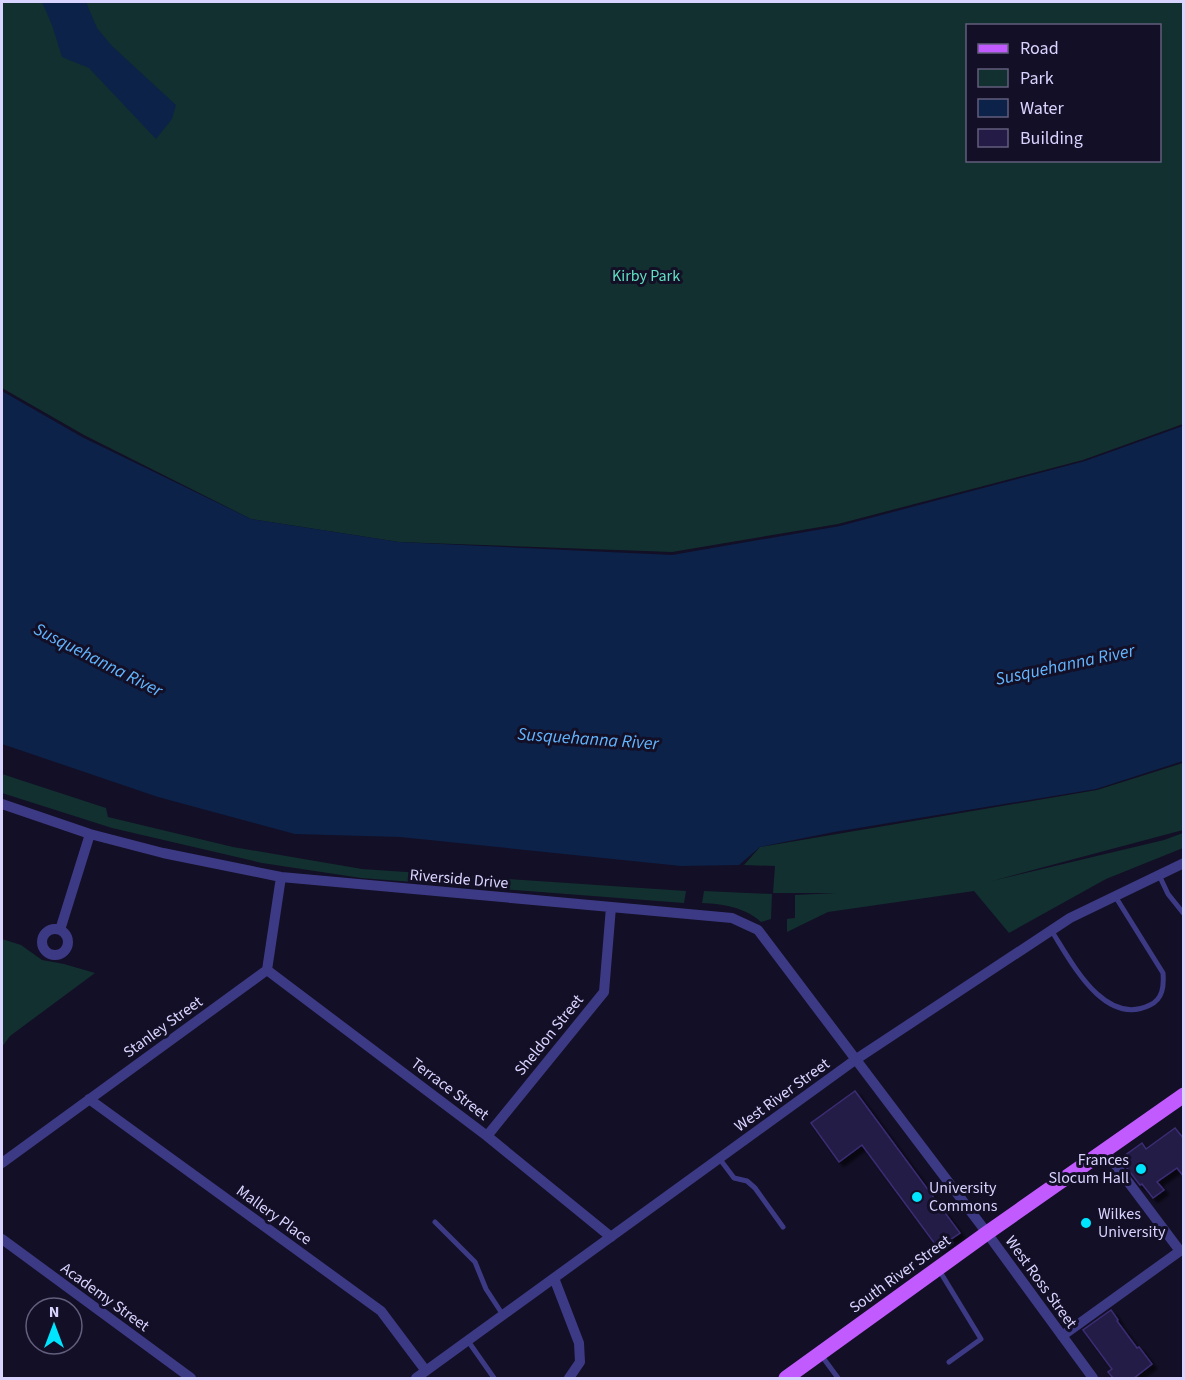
<svg xmlns="http://www.w3.org/2000/svg" width="1185" height="1380" viewBox="0 0 1185 1380" font-family="'Source Sans 3',sans-serif">
  <defs>
    <filter id="shadow"><feDropShadow dx="4.5" dy="4.5" stdDeviation="1.5" flood-color="#0009"/></filter>
  </defs>
  <rect width="100%" height="100%" fill="#130f26"/>
  <!-- green -->
  <path fill="#12302f" fill-rule="evenodd" d="M2,2H1183V424L1083,460L838,524L672,552L399,542L251,519L84,435L2,388ZM968,26H1160V160H968Z
    M1183,763V830L992,881L1164,840L1183,833V848L1106,879L1009,933L974,891L828,912L787,932V919L795,918V895L837,893H773L775,866L744,865L760,847L1097,790Z
    M2,774L106,808L108,817L233,847L362,869L686,891L684,903L361,878L262,863L112,828L2,793Z
    M704,891L772,894L771,919L761,922C745,907 722,904 702,903Z
    M2,939L21,945L42,960L64,964L95,973L10,1036L2,1047Z"/>
  <!-- water -->
  <path fill="#0c2248" d="M42,2H86L97,28L112,46L176,105L172,119L156,139L89,68L62,57L52,25Z
    M2,391L82,437L251,519L399,542L672,555L840,526L1085,461L1183,426V761L1096,789L834,832L760,847L739,865L681,866L400,837L295,834L158,797L2,744Z"/>
  <!-- building -->
  <path fill="#241b47" stroke="#3b2d73" stroke-width="1.5" filter="url(#shadow)" d="M855,1091L960,1233L938,1248L862,1145L839,1162L811,1123Z
    M1175,1128L1184,1139V1177L1177,1168L1157,1182L1164,1190L1153,1198L1142,1184L1140,1185L1120,1159L1142,1143L1146,1149Z
    M1111,1310L1118,1320L1117,1321L1137,1348L1139,1347L1152,1364L1134,1378H1113L1108,1372L1112,1369L1083,1330Z"/>
  <g fill="none" stroke-linecap="round" stroke-linejoin="round">
    <!-- lane -->
    <path stroke="#3d3a85" stroke-width="5" d="M1159,875L1168,894L1184,914
      M1051,930C1071,961 1104,1028 1150,1005C1163,999 1164,986 1163,973L1115,896
      M719,1158L734,1178L747,1181L755,1188L783,1227
      M435,1222L475,1262L486,1289L503,1315
      M939,1270L981,1339L949,1362
      M468,1341L494,1378
      M821,1355L838,1378"/>
    <!-- street -->
    <path stroke="#3d3a85" stroke-width="10" d="M2,804L90,834L163,853L281,877L732,918L758,930L987,1233L1093,1378
      M42 942a13 13 0 1 1 26 0a13 13 0 1 1-26 0Z
      M60,930L90,834
      M267,970L487,1136L611,1237
      M89,1099L381,1311L426,1371
      M487,1136L604,992L611,907
      M2,1163L267,970L281,877
      M2,1239L191,1378
      M554,1278L579,1343L580,1362L569,1378
      M1062,1336L1180,1251L1105,1151
      M416,1378L855,1060L1070,918L1184,863"/>
    <!-- primary -->
    <path stroke="#c25bff" stroke-width="15" d="M786,1378L987,1233L1184,1095"/>
  </g>
  <!-- markers -->
  <g fill="#00e5ff" stroke="#130f26" stroke-width="2">
    <circle cx="1141" cy="1169" r="6"/>
    <circle cx="917" cy="1197" r="6"/>
    <circle cx="1086" cy="1223" r="6"/>
  </g>
  <g text-anchor="middle" dominant-baseline="central" stroke-width="6" stroke-linejoin="round" paint-order="stroke">
    <!-- park labels -->
    <g font-size="16" fill="#5fe0c0" stroke="#130f26">
      <text x="646" y="276">Kirby Park</text>
    </g>
    <!-- street labels -->
    <g font-size="16" fill="#d9d4ff" stroke="#130f26">
      <text transform="translate(459 879) rotate(5)">Riverside Drive</text>
      <text transform="translate(163 1027) rotate(-36)">Stanley Street</text>
      <text transform="translate(549 1035) rotate(-51)">Sheldon Street</text>
      <text transform="translate(450 1089) rotate(37)">Terrace Street</text>
      <text transform="translate(782 1095) rotate(-36)">West River Street</text>
      <text transform="translate(274 1215) rotate(36)">Mallery Place</text>
      <text transform="translate(900 1274) rotate(-36)">South River Street</text>
      <text transform="translate(1041 1282) rotate(54)">West Ross Street</text>
      <text transform="translate(105 1297) rotate(36)">Academy Street</text>
    </g>
    <!-- poi labels -->
    <g font-size="16" fill="#d9d4ff" stroke="#130f26" text-anchor="start">
      <text x="1129" y="1160" text-anchor="end">Frances<tspan x="1129" dy="18">Slocum Hall</tspan></text>
      <text x="929" y="1188">University<tspan x="929" dy="18">Commons</tspan></text>
      <text x="1098" y="1214">Wilkes<tspan x="1098" dy="18">University</tspan></text>
    </g>
    <!-- water labels -->
    <g font-size="18" font-style="italic" fill="#62b6ff" stroke="#130f26">
      <text transform="translate(98 660) rotate(27)">Susquehanna River</text>
      <text transform="translate(1065 665) rotate(-12)">Susquehanna River</text>
      <text transform="translate(588 739) rotate(4)">Susquehanna River</text>
    </g>
  </g>
  <!-- border -->
  <rect width="1185" height="1380" fill="none" stroke="#d9d4ff" stroke-width="6"/>
  <!-- legend -->
  <rect x="966" y="24" width="195" height="138" fill="#130f26" stroke="#625e7d" stroke-width="1.5"/>
  <rect x="978" y="44" width="30" height="9" fill="#c25bff" stroke="#625e7d" stroke-width="1.5"/>
  <text x="1020" y="54" font-size="18" fill="#d9d4ff">Road</text>
  <rect x="978" y="69" width="30" height="18" fill="#12302f" stroke="#625e7d" stroke-width="1.5"/>
  <text x="1020" y="84" font-size="18" fill="#d9d4ff">Park</text>
  <rect x="978" y="99" width="30" height="18" fill="#0c2248" stroke="#625e7d" stroke-width="1.5"/>
  <text x="1020" y="114" font-size="18" fill="#d9d4ff">Water</text>
  <rect x="978" y="129" width="30" height="18" fill="#241b47" stroke="#625e7d" stroke-width="1.5"/>
  <text x="1020" y="144" font-size="18" fill="#d9d4ff">Building</text>
  <!-- north arrow -->
  <g transform="translate(54 1326)"><circle r="28" fill="#130f26" stroke="#625e7d" stroke-width="1.5"/>
  <path d="M0-4.5L10 22L0 15L-10 22Z" fill="#00e5ff"/>
  <text y="-9" font-size="16" font-weight="bold" text-anchor="middle" fill="#d9d4ff">N</text>
  </g>
</svg>
